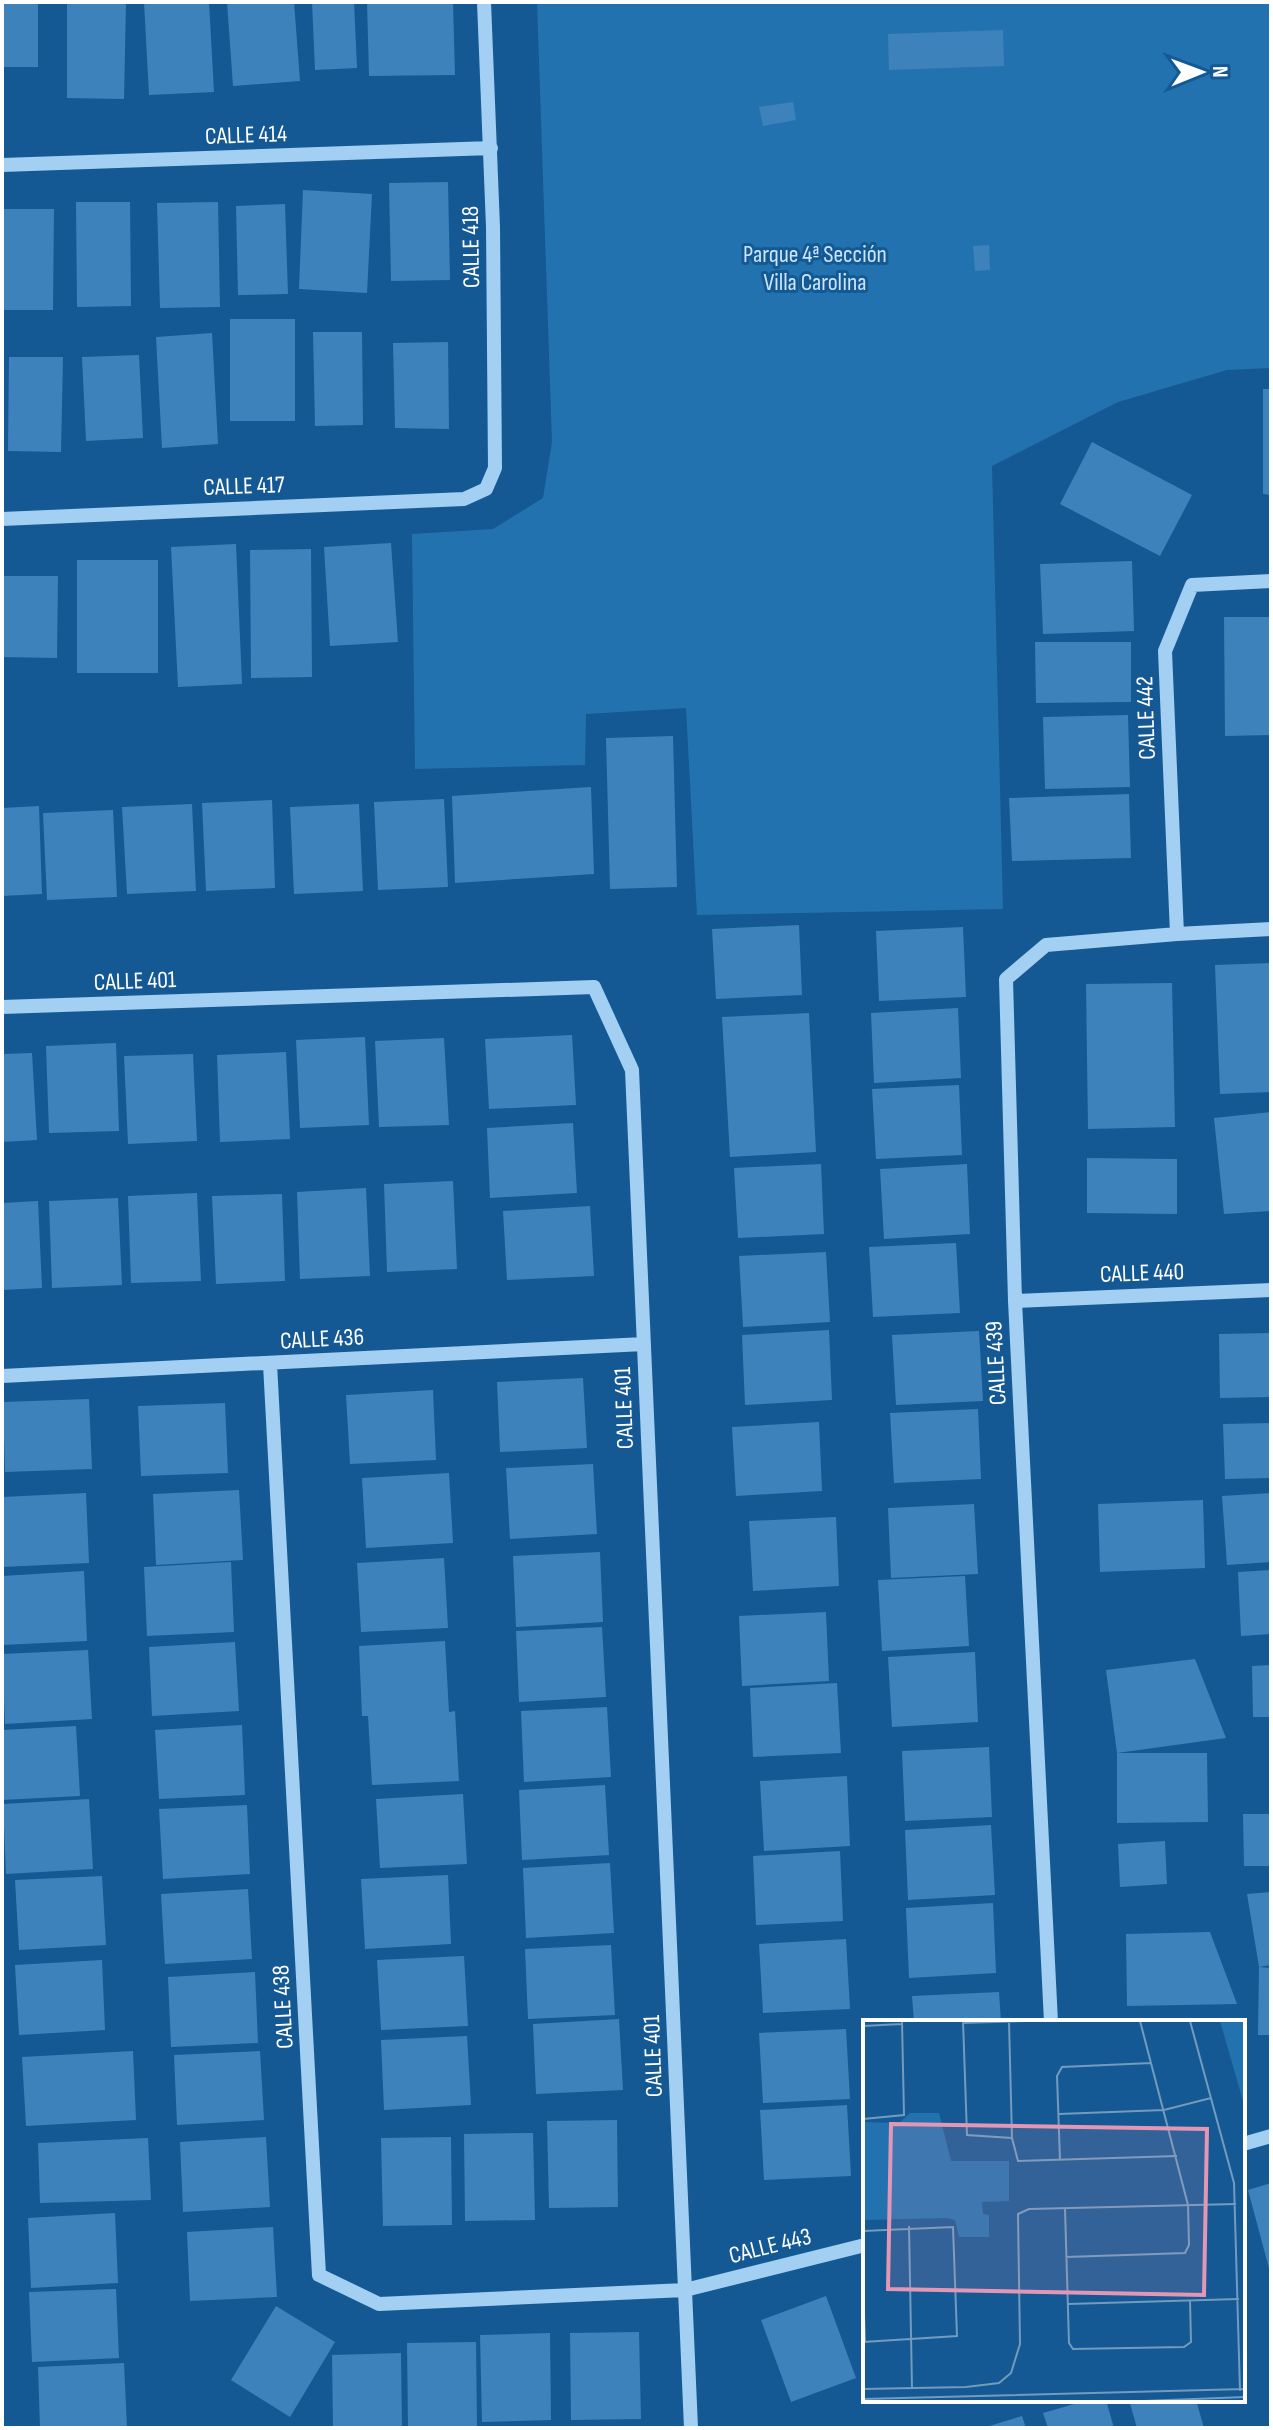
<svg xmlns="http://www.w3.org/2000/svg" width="1273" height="2430" viewBox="0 0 1273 2430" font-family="'Sofia Sans Condensed',sans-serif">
  <rect width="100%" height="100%" fill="#145993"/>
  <!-- green -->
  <path fill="#2372b0" d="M537,2H1271V368L1227,370L1118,402L992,466L1003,909L697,915L686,708L586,714L585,765L415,769L412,534L493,529L543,498L552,442Z"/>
  <!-- building -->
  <path fill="#3d82bb" d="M2,2H38V67H2Z
    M67,2H126L124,99L67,98Z
    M144,2H209L214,92L149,95Z
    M227,2H294L300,81L233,86Z
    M312,2H354L357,68L315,70Z
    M367,2H453L455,75L369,76Z
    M1003,30L1004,66L889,70L888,34Z
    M793,102L796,120L763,126L759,107Z
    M448,182L450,280L391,281L389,183Z
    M303,190L372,194L367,293L299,289Z
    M76,202H130L131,306L77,307Z
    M218,202L220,307L160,308L157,203Z
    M285,204L288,294L238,295L236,206Z
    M4,209H54L53,310H3Z
    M989,245L990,270L975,271L973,246Z
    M230,319H295V421H230Z
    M313,332H362L363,425L315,426Z
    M212,333L218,444L162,448L156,337Z
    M448,342L449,429L395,428L393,343Z
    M139,355L143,438L86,441L82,357Z
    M9,357H63L61,452L8,451Z
    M1263,389H1271V495L1263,494Z
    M1092,442L1192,495L1160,556L1060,504Z
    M391,543L398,642L330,646L324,547Z
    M236,544L242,684L178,687L171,547Z
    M311,549L312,677L251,678L250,550Z
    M77,560H158V673H77Z
    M1132,561L1134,631L1043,634L1040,564Z
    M2,576H58L57,658L2,657Z
    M1224,617H1271V735L1225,736Z
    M1035,642H1131V702L1036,703Z
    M1128,715L1130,787L1045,789L1043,717Z
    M673,736L677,887L610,889L606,738Z
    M591,787L594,874L455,883L452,796Z
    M1129,794L1131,858L1012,861L1009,798Z
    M444,799L448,887L378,890L374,802Z
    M272,800L275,888L206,891L202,803Z
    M192,804L196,891L127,894L122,807Z
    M359,804L363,891L294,894L290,807Z
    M39,806L42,894L2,896V808Z
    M113,810L117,897L47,900L43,813Z
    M799,925L802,995L716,999L712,929Z
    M963,927L966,997L879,1001L876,931Z
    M1271,963V1092L1220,1094L1215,965Z
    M1172,983L1175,1127L1088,1129L1086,984Z
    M958,1008L961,1078L874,1083L871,1013Z
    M809,1013L816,1152L730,1157L722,1017Z
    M572,1035L576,1105L489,1109L485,1039Z
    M365,1037L369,1125L300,1128L296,1040Z
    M444,1038L449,1125L379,1127L375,1041Z
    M116,1043L119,1131L49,1133L46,1046Z
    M286,1052L290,1139L220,1142L217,1055Z
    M32,1053L37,1140L2,1142V1054Z
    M193,1054L197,1141L128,1144L124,1056Z
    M959,1085L962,1155L876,1159L872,1089Z
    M1271,1112V1211L1224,1214L1214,1118Z
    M573,1123L577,1193L490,1198L487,1128Z
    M1087,1158L1177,1159V1214L1087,1213Z
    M821,1164L824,1234L738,1238L734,1168Z
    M967,1164L970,1234L884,1239L880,1169Z
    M453,1181L457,1269L387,1272L384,1184Z
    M366,1188L370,1276L300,1279L297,1192Z
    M197,1193L201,1281L131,1283L128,1196Z
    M282,1194L285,1281L216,1284L212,1196Z
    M118,1198L122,1285L52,1288L49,1201Z
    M38,1201L42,1288L2,1290V1203Z
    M590,1206L594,1276L507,1280L503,1211Z
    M956,1243L960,1313L873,1317L869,1247Z
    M826,1252L830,1322L743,1327L739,1256Z
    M829,1330L832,1400L745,1405L742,1335Z
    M979,1331L983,1401L896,1405L892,1335Z
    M1271,1333V1397L1220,1398L1219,1334Z
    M583,1378L587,1448L500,1452L497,1382Z
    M433,1390L436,1460L350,1464L346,1395Z
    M89,1399L92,1469L5,1472L3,1402Z
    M225,1403L228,1473L141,1476L138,1406Z
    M978,1409L981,1479L894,1483L890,1413Z
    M819,1422L822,1491L736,1496L732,1427Z
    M1271,1423V1478L1225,1479L1223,1424Z
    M593,1464L597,1534L510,1539L506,1468Z
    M449,1473L453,1543L366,1548L362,1478Z
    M239,1490L243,1560L156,1565L153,1494Z
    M86,1493L89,1563L2,1567V1497Z
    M1271,1493V1562L1227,1565L1222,1496Z
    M1203,1500L1205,1568L1100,1572L1098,1504Z
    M974,1504L978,1574L891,1578L888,1508Z
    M836,1517L839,1586L753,1591L749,1521Z
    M600,1552L603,1622L516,1627L513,1556Z
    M444,1558L448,1628L361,1632L357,1563Z
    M231,1562L234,1632L147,1636L144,1567Z
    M1271,1570V1634L1241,1636L1238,1572Z
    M84,1571L87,1641L2,1645V1576Z
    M965,1576L969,1646L882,1651L878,1580Z
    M826,1612L829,1681L742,1686L739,1616Z
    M602,1627L606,1697L519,1702L516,1631Z
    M445,1641L449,1712L455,1711L459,1781L372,1785L368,1716H362L359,1646Z
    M235,1642L239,1711L152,1716L149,1647Z
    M88,1650L92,1719L5,1724L2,1654Z
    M975,1652L978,1722L892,1727L888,1657Z
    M1195,1659L1226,1738L1117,1753L1106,1670Z
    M1271,1665V1717H1253L1252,1666Z
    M837,1683L841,1753L753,1757L750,1688Z
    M607,1707L611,1777L524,1782L521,1711Z
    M242,1725L245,1795L159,1799L155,1730Z
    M76,1726L80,1796L2,1800V1730Z
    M989,1747L992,1817L905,1821L902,1751Z
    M1117,1753H1207L1208,1822L1117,1823Z
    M847,1776L850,1846L764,1851L760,1781Z
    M605,1785L609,1855L522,1860L519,1790Z
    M463,1794L467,1864L380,1868L376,1799Z
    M89,1799L93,1869L6,1874L3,1804Z
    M247,1805L250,1874L163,1879L159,1809Z
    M1243,1814H1271V1866H1244Z
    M991,1825L995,1895L908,1900L905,1830Z
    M1165,1841L1167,1884L1120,1887L1118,1844Z
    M840,1851L843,1921L756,1925L753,1856Z
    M610,1863L614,1933L526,1938L523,1868Z
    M448,1875L451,1944L365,1949L361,1879Z
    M102,1876L106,1945L19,1950L15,1880Z
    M248,1889L252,1959L165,1964L161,1894Z
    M1271,1892V1965L1259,1967L1247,1894Z
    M993,1903L996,1973L909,1978L906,1908Z
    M1210,1932L1237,2004L1127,2006L1126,1934Z
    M846,1939L850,2009L763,2013L759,1944Z
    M611,1945L615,2015L528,2019L525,1949Z
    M464,1956L468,2026L381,2030L377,1960Z
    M102,1960L105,2030L19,2035L15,1965Z
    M1259,1967L1271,1968V2035H1258Z
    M255,1972L258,2043L171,2047L168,1977Z
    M999,1992L1001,2022H914L912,1996Z
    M619,2019L623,2090L536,2094L533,2024Z
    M846,2029L850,2099L763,2103L759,2033Z
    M467,2036L471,2105L384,2110L381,2040Z
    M133,2051L136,2120L26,2126L22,2057Z
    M260,2051L264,2120L177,2125L174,2055Z
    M847,2105L851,2176L764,2180L760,2110Z
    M617,2120L618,2207L549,2208L547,2121Z
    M533,2133L535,2220L465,2221L464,2134Z
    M266,2137L270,2207L183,2212L180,2142Z
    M451,2137L452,2225L383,2226L381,2138Z
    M148,2138L151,2200L40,2203L38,2143Z
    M1271,2183V2272H1270L1248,2190Z
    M115,2213L118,2283L31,2288L28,2218Z
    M273,2227L277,2297L190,2301L187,2232Z
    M116,2289L119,2358L32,2362L29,2292Z
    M826,2296L856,2378L791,2402L761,2320Z
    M276,2306L335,2342L290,2417L231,2380Z
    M639,2332L641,2419L571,2420L570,2333Z
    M550,2333L551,2420L482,2422L480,2335Z
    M476,2342L477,2428H408L407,2343Z
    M401,2353L402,2428H333L332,2355Z
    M124,2363L127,2428H40L38,2367Z
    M1088,2400H1106L1114,2428H1048L1043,2413Z
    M1129,2400H1196L1204,2428H1137Z
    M1022,2416L1026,2428H986V2427Z"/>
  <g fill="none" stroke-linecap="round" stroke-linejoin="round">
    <!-- minor -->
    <path stroke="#a2cff2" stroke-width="14" d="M2,165L491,148
      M2,519L464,499L486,489L495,468L493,227L484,2
      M1177,934L1165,651L1192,585L1271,581
      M2,1007L594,987L632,1070L691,2428
      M1015,1301L1271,1290
      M270,1364L319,2275L379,2304L685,2290L865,2245
      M2,1376L644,1344
      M1051,2022L1015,1301L1006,979L1046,945L1177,934L1271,929
      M1243,2144L1271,2136"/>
  </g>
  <g text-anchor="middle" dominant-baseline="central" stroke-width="6" stroke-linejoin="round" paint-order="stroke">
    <!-- street labels -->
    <g font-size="24" fill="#fff" stroke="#145993">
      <text transform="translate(246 135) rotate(-2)">CALLE 414</text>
      <text transform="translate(471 247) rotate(-91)">CALLE 418</text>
      <text transform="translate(244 486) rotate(-2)">CALLE 417</text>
      <text transform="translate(1146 718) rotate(-92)">CALLE 442</text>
      <text transform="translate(135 981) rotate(-2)">CALLE 401</text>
      <text transform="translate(1142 1273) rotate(-2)">CALLE 440</text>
      <text transform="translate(322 1339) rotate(-3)">CALLE 436</text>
      <text transform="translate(996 1363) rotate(-93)">CALLE 439</text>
      <text transform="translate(624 1408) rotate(-92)">CALLE 401</text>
      <text transform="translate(283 2007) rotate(-93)">CALLE 438</text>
      <text transform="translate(653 2056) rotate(-92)">CALLE 401</text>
      <text transform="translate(770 2246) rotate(-14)">CALLE 443</text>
    </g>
    <!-- park labels -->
    <g font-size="24" fill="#cae6fc" stroke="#145993">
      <text x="815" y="254">Parque 4ª Sección<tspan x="815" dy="28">Villa Carolina</tspan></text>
    </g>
  </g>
  <!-- overview -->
  <g transform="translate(863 2020)">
    <rect width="382" height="382" fill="#145993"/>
    <path d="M357,1H382V88ZM47,93H76L88,141H146V181L119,182L120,194L126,195V217H96L92,200L84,198L0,200V102L36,103Z" fill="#2372b0"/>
    <path fill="none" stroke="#729bbe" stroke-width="2" d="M100,1L104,115L149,118M327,1L371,163L377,371M146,2L149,118L155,141L314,136M100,3L163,1M0,6L39,4M196,94L301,90L348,78M0,99L41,95L39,1M197,140L194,56L199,47L288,43M202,189L206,323L210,329L321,327L328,322L327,280M46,206L49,368M0,211L90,207L94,316L0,322M203,237L322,233L326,225L325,185L277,1M0,267L2,322M205,284L376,279M0,369L103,367L136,363L148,353L157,324L155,194L166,189L373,184M0,379L382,369M280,381L382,377"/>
    <path fill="#e497b5" fill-opacity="0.15" stroke="#e497b5" stroke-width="4" d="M28,104L344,109L341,275L25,269Z"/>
    <rect width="382" height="382" fill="none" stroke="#fff" stroke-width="4"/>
  </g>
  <!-- border -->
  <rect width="1273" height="2430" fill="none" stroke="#ffffff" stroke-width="8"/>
  <!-- north arrow -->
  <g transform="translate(1201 72) rotate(89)" stroke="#145993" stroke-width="6" paint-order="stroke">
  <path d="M0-6L14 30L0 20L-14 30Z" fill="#ffffff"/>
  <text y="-12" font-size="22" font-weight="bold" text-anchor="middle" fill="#ffffff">N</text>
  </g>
</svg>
